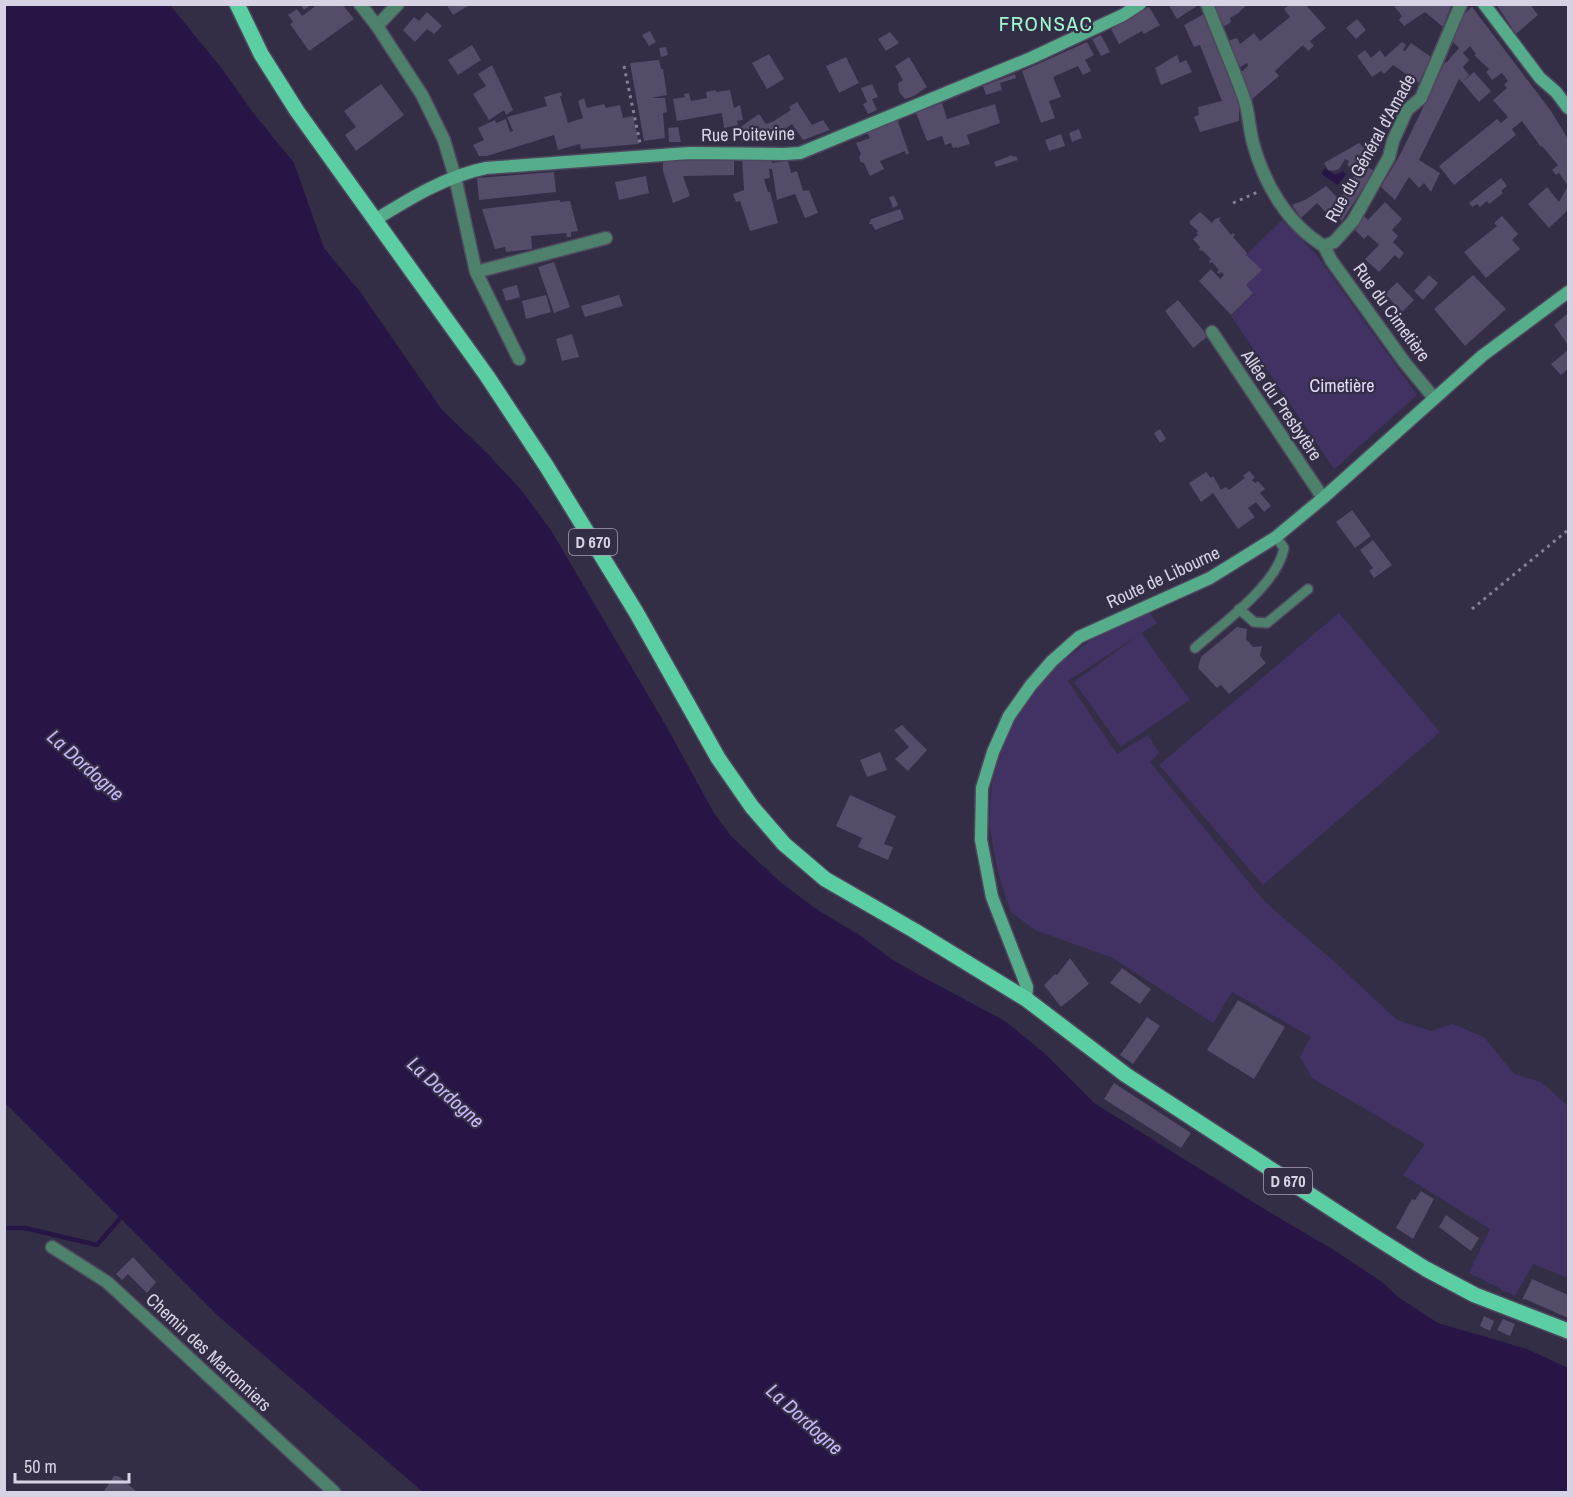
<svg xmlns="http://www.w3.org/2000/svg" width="1573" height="1497" viewBox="0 0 1573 1497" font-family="'Archivo Narrow',sans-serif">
  <rect width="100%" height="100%" fill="#342d46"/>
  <!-- green -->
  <path fill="#423264" d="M1282,220L1316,254L1417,395L1334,469L1231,316L1253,294L1246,285L1259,269L1246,255Z
    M1150,613L1157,623L1141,633L1190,700L1121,747L1074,682L1140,634L1068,681L1117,754L1148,735L1159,753L1150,762L1265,902L1337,964L1397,1020L1431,1031L1453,1024L1484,1037L1514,1074L1541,1082L1568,1106V1278L1533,1264L1515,1296L1469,1273L1490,1229L1403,1175L1425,1144L1312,1078L1300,1057L1311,1037L1232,992L1213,1023L1113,958L1035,930L1011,912L998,873L989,823L992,782L1008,730L1032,694L1056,666L1094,638Z
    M1339,613L1440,732L1263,885L1159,765Z"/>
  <!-- water -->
  <path fill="#271545" d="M4,5H170L223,70L251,110L294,163L324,248L361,293L442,410L486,452L522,491L552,532L665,724L714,813L732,837L779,881L816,909L861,936L891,959L919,975L1005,1021L1043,1052L1094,1103L1269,1212L1334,1250L1382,1282L1398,1297L1438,1323L1527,1349L1568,1368V1492H423L217,1315L5,1103Z
    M1325,168L1335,175L1343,171L1346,174L1338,185L1321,174Z"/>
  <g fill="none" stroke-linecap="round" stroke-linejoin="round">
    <!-- stream -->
    <path stroke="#271545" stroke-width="4.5" d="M4,1228H25L97,1245L124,1214"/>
  </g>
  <!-- building -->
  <path fill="#544c68" d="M300,4H312L304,10Z
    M318,4H342L354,19L309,51L290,24L293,22L288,15L297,9L302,16Z
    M446,4H471L453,15Z
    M1168,4H1196L1197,6L1177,19Z
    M1213,4H1248L1237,14L1230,18L1231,22L1223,27Z
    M1290,4H1305L1326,28L1310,41L1314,46L1308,51L1303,45L1275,71L1279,76L1251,100L1240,73L1248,66L1247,63L1237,69L1228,41L1237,38L1240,44L1254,33L1260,41L1290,17L1284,9Z
    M1396,4H1452L1443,27L1425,12L1404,26L1399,20L1402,16L1394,6Z
    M1496,4H1530L1538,15L1516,34Z
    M1149,7L1160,25L1144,34L1142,31L1119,44L1111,29Z
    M1472,7L1551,111L1568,139V186L1559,173L1556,175L1552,170L1558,165L1542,146L1541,147L1522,121L1512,129L1516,135L1454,185L1439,166L1497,119L1501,123L1508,117L1493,100L1507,88L1504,85L1508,81L1502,73L1492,80L1486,72L1489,69L1474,55L1476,54L1470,46L1463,53L1469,60L1463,67L1469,75L1462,82L1459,79L1419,160L1440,173L1431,192L1424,183L1419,188L1409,177L1395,200L1381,187L1401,153L1445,62L1446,63L1459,48L1452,41L1461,17Z
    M427,12L442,26L434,34L427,29L415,42L403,30L414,17L419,21Z
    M1206,13L1230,69L1239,105V121L1200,132L1194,117L1199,115L1198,107L1222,101L1200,45L1194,47L1184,25Z
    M1357,19L1366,30L1356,39L1346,28Z
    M650,31L656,42L649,46L642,35Z
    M890,32L899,43L886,51L878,39Z
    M1101,35L1110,52L1101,56L1092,39Z
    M1087,42L1094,55L1085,60L1091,71L1083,75L1078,66L1053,77L1061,97L1049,101L1055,118L1041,123L1022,71Z
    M1402,42L1406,45L1403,50L1405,51L1411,43L1431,57L1419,83L1393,65L1384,74L1381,71L1372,77L1357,56L1365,50L1371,58L1380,50L1385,57Z
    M472,45L481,60L458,75L448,60Z
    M666,47L668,55L661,57L659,48Z
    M769,54L784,79L767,89L752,63Z
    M1177,55L1180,63L1186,60L1192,72L1161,85L1155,68Z
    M846,57L859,83L839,93L826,66Z
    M909,57L927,87L914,96L905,99L899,92L898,83L903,80L895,66Z
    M659,60L661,69H663L667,95L651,98H665L667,112L663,113L665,138L644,141L630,63Z
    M492,65L513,110L506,115L504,110L489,120L473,94L486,86L478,74Z
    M1474,72L1491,91L1479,102L1462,82Z
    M1015,74L1016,78L1000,83L1002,90L986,95L983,86Z
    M381,84L404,115L356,151L345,135L356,127L344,111Z
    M872,84L878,97L872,99L877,110L868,114L863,104L867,102L861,88Z
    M716,90V92L730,90L734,108L740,105L743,120L737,121L738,125L724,128L722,113L677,121L673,99L685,97L684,94L689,93L691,101L707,98L706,92Z
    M561,92L562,96H560L568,123L583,118L578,101L584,98L587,108L604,104L606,108L620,105L623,118L633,116L639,144L581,149L580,144L558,150L554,135L487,156H479L473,145L484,140L478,128L495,120L496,123L506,119L510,132L513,131L507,117L547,106L544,97Z
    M797,102L812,125L823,120L830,130L803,140L792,124L781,132L787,142H777L773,136L768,140L762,131L752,137L754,141H741L739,128L759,114L766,124L774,121L791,110L789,107Z
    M942,103L947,119L995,104L1000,123L967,135L970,144L957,148V147L953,148L951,143L945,145L942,136L927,141L916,113Z
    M897,119L909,153L906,155L905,151L880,161L884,169L870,176L864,163L861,162L859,157L861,154L856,143L870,138L866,131Z
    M678,127L681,142H669L668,128Z
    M1079,129L1082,138L1072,142L1069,133Z
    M1061,134L1065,146L1049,151L1045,140Z
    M1359,143L1369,154L1363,164L1374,171L1342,221L1335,214L1331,218L1317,203L1301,218L1292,205L1305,200L1326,186L1340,200L1356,172L1347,165L1349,161L1345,159L1339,169L1333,171L1328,170L1324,163Z
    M1012,155L1013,157L1016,156L1018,160L996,167L994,162Z
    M734,159V175L683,176L690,196L673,203L663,171V161Z
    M742,159L771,160L772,163L788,161L791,173L797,171L803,191L809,190L818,213L805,218L795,194L777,200L772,169H769L770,178L764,179L768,192H770L778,223L750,231L740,201L736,202L733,194L744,190Z
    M554,172L556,192L479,200L477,178Z
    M646,176L649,193L619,200L615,182Z
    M1501,178L1507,186L1501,191L1503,193L1489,204L1487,201L1480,207L1477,204L1472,207L1469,203Z
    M1568,186V210L1549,228L1528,204L1547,187L1559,202Z
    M894,196L898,205L893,208L889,197Z
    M560,200V202L570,201L578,231L571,232V237H567L566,233L531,236L532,249L506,252L505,247L495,249L482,209Z
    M1385,202L1402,219L1392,230L1398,236L1393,242L1404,253L1399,259L1395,255L1379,272L1365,259L1379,245L1368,235L1364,239L1355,230L1363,215L1368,220Z
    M900,209L904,219L875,230L872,224H869L871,219Z
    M1200,212L1212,223L1215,219L1221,217L1219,220L1231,235L1233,233L1235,235L1233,237L1247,253L1246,255L1262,270L1246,285L1253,293L1231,315L1199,281L1211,269L1220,279L1224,275L1221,272L1219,274L1217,272L1219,270L1212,262L1210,263L1209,261L1211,259L1203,251L1199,250L1200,247L1193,239L1199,234H1196L1198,231L1190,224V221Z
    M1502,216L1518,234L1512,240L1520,249L1486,278L1464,252L1497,226L1494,223Z
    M554,262L570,307L554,313L538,267Z
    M1429,275L1438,283L1423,300L1414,291Z
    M1473,275L1506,309L1465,346L1434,309Z
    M1397,282L1414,300L1402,312L1385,294Z
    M517,285L520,297L506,301L502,289Z
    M546,295L551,312L526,319L522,301Z
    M619,295L623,306L585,317L581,306Z
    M1178,300L1208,336L1193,348L1165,311Z
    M1568,313V345L1554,325Z
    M572,334L579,357L562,361L556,339Z
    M1568,350V369L1561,375L1551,364Z
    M1160,429L1166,439L1160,443L1154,433Z
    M1249,471L1255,477L1252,480L1255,483L1258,481L1265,489L1260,493L1271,506L1264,512L1256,502L1248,508L1255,517L1238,529L1213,493L1201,502L1189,483L1206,472L1211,478L1213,476L1221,490L1226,487L1229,490L1245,478L1243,476Z
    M1352,510L1371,536L1355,548L1336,522Z
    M1373,540L1392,565L1374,578L1369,571L1373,568L1360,550Z
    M1237,627L1247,629L1246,639L1253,647L1262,646L1260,656L1266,663L1229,694L1221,685L1217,688L1198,668L1201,657Z
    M902,725L927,750L908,771L895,759L909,747L894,730Z
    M880,752L887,770L867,777L860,760Z
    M850,795L896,816L884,844L893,847L888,860L858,847L862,838L836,826Z
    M1070,958L1089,984L1061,1007L1044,985L1055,974L1057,975Z
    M1122,968L1151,989L1140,1004L1110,983Z
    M1238,1000L1285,1027L1254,1079L1207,1050Z
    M1147,1017L1160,1026L1133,1064L1120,1055Z
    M1114,1083L1191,1133L1181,1148L1104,1099Z
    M1421,1191L1434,1199L1413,1239L1396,1228L1412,1199L1415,1200Z
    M1446,1215L1479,1238L1471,1251L1439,1227Z
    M133,1257L156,1282L147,1293L128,1274L122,1280L116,1274Z
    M1532,1279L1568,1295V1318L1525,1299L1522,1300Z
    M1484,1316L1494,1321L1490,1331L1480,1326Z
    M1503,1319L1515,1324L1510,1336L1497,1330Z
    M114,1476H118L137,1492H106L104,1491Z"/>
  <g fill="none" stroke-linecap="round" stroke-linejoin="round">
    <defs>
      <path id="lane" d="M1239,609L1254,622L1267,623L1308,589
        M1195,648C1222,624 1278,584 1284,548L1276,537"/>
      <path id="street" d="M360,4L377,26L422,95L444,140L455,177L476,272L519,359
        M1207,4C1219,36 1233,67 1244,98C1249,112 1249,128 1253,143C1264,183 1287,224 1324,246L1334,242L1353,221L1389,157L1393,141L1407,110L1421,98L1461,4
        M377,26L398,4
        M1324,246L1331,260L1405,363L1434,398
        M476,272L606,238
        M1212,332L1323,498
        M52,1247L107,1282L334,1492"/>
      <path id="secondary" d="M1484,4L1540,78L1556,92L1568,108
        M375,220C409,199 446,176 486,168L689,153L784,154L800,153L1031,58L1123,15L1140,4
        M1026,999L1027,987L992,897L981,840L982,788L993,752L1009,716L1031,685L1052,661L1079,637L1210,578L1276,537L1323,498L1482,356L1568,292"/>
      <path id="primary" d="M237,4L261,54L297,111L487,376L547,467L636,612L718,758L752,807L784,844L825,879L915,931L1026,999L1126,1075L1375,1237L1426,1269L1475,1295L1568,1331"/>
    </defs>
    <!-- lane casing -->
    <use href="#lane" stroke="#4e485f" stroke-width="12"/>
    <!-- street casing -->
    <use href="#street" stroke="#4e485f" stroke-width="15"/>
    <!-- secondary casing -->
    <use href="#secondary" stroke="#4e485f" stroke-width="15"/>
    <!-- primary casing -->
    <use href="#primary" stroke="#4e485f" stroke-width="18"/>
    <!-- path -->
    <path stroke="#858095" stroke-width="3" stroke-dasharray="3 4.5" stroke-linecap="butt" d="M624,66L640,143
      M1233,203L1258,192
      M1472,609L1568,530"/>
    <!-- lane -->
    <use href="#lane" stroke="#4d816b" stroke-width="9"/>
    <!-- street -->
    <use href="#street" stroke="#4d816b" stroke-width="12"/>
    <!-- secondary -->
    <use href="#secondary" stroke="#56ad8b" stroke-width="12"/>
    <!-- primary -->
    <use href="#primary" stroke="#5bcfa3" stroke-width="15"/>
  </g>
  <g text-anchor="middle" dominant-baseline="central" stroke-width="4.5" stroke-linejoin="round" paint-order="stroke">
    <!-- shield labels -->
    <g fill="#342d46" stroke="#a6a1b5" stroke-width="1.5">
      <rect x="569" y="529" width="48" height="26" rx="4.5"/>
      <rect x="1264" y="1168" width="48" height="26" rx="4.5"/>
    </g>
    <g font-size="16" font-weight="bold" fill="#d7d3e4">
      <text x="593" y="542">D 670</text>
      <text x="1288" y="1181">D 670</text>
    </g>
    <!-- street labels -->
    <g font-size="18" fill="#d7d3e4" stroke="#342d46">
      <text transform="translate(748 134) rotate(-1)">Rue Poitevine</text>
      <text transform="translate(1370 148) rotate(-61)">Rue du Général d'Amade</text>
      <text transform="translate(1392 312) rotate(54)">Rue du Cimetière</text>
      <text transform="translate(1282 405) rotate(56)">Allée du Presbytère</text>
      <text transform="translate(1163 577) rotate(-25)">Route de Libourne</text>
      <text transform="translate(209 1352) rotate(43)">Chemin des Marronniers</text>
    </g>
    <!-- park labels -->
    <g font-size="18" fill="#e5dcfe" stroke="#342d46">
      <text x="1342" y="385">Cimetière</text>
    </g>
    <!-- water labels -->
    <g font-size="20" font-style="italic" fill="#c8b6f7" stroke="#342d46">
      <text transform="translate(86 765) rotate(42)">La Dordogne</text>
      <text transform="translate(446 1092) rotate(42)">La Dordogne</text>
      <text transform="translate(805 1419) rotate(42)">La Dordogne</text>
    </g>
    <!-- quarter labels -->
    <g font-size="21" letter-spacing="1.5" fill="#9ff8d2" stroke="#342d46">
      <text x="1046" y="23">FRONSAC</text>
    </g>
  </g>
  <!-- border -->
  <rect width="1573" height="1497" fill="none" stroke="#d7d3e4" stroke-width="12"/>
  <!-- scale -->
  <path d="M15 1473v9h114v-9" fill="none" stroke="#d7d3e4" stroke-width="3"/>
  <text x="24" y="1473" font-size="18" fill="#d7d3e4" stroke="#342d46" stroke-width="4.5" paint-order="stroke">50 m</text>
</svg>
